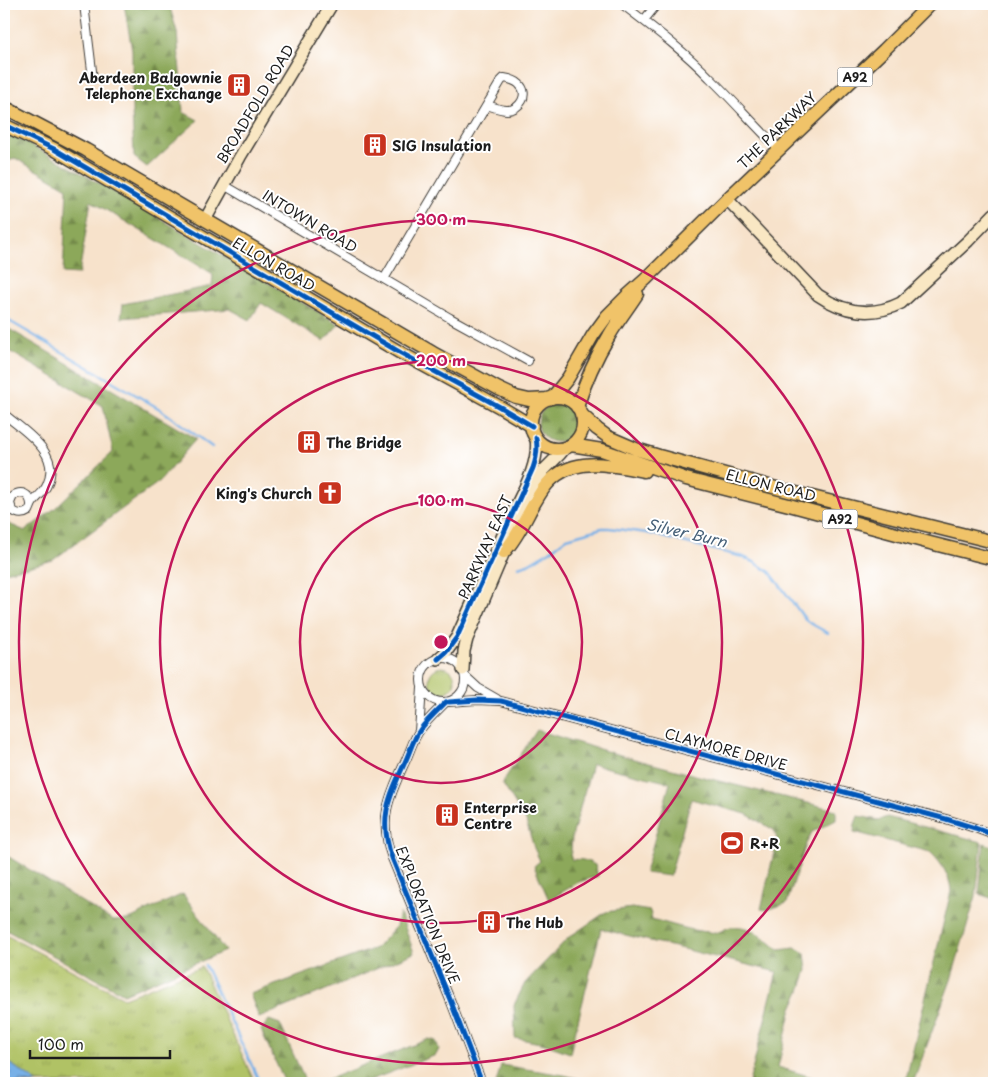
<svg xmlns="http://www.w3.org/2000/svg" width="998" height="1087" viewBox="0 0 998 1087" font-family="'Playpen Sans',sans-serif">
  <defs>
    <pattern id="grass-tufts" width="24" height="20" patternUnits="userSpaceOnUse" patternTransform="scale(1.25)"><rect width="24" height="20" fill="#b0c265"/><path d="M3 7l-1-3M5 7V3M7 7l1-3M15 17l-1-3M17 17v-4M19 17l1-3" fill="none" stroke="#97a657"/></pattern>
    <pattern id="forest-firs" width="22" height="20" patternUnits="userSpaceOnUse" patternTransform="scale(1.25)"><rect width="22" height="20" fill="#8ca85a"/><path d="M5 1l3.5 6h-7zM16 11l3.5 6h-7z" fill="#72884a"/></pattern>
    <pattern id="water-ripples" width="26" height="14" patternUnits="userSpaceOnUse" patternTransform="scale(1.25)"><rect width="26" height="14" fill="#77b0e7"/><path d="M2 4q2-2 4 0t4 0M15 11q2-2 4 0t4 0" fill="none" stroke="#618eba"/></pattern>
  </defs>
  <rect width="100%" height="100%" fill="#fff"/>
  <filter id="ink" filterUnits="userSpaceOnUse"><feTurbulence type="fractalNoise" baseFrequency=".02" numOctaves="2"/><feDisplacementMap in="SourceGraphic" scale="10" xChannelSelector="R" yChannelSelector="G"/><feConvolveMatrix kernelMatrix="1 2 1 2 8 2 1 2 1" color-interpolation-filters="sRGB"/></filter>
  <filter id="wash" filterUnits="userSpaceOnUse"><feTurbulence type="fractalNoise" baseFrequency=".0096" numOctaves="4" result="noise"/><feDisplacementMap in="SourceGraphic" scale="20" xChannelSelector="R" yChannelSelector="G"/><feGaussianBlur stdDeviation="1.12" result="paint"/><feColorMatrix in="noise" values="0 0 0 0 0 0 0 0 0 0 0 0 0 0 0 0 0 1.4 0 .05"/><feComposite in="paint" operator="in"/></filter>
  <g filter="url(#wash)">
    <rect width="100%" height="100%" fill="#f7e2cb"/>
    <!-- grass -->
    <path fill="url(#grass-tufts)" stroke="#666f40" d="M429 680a13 13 0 1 1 26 0a13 13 0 1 1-26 0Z
      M4,934L124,998L202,967L255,1083H4Z"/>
    <!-- forest -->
    <path fill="url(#forest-firs)" stroke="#54623b" d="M124,4H169L177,32L183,112L198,120L147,167L134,157L132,111V50Z
      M4,130C59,161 115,191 169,224C226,257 282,292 339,324L324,341L261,303L250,320L230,309L121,318L123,304L212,286L213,274L91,201L79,274L63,273L67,188L15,158L4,164Z
      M4,326L196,439L160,481L53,560L28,567L4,572V521L7,523L25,531L54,509L113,452L103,406L4,348Z
      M538 423a19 19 0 1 1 38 0a19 19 0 1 1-38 0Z
      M537,730C635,762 736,785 836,810V820L812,832L806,844L787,903L767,910L761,909L777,839L774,830L746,814L691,799L670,876L645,873L670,783L592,764L572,837L571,852L570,855L572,860C581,858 588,861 595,865L598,876L579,882L549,900L534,866L540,861L534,848L526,821L502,783Z
      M858,816L879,820L887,817L982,842L976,896L951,980L913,1083H905L951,891C950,876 941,862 930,852L854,832L855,824Z
      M984,843L994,847V899L979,894Z
      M4,854L113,921L127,920L183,894L225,951L124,994L4,929Z
      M632,908L650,911L652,919C670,924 691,931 709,932C722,934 721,929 731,927C751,924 765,939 779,950L795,948L805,953L807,970L800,991L792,1008L778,1067L832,1083H749L777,972L601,929L570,1053L545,1044L515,1038L514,1005L525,983L569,937L606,912Z
      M400,913L414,953L259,1018L250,994L376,948L396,926Z
      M269,1020L280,1024L306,1083H285L261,1030Z
      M429,1039L436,1041L439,1049L436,1055L363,1083H320L321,1082Z
      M501,1065L564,1075L597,1083H496Z"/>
    <!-- water -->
    <path fill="url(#water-ripples)" stroke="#4a6682" d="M11,1064L38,1083H4V1070L7,1065Z"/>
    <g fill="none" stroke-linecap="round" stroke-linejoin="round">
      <!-- stream -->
      <path stroke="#77b0e7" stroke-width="2.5" d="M4,318L160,409L212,447
        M518,567L528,564L550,551L567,538L602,528H609L647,533L743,557L754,562L770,572L805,619L808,622L828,633
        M205,965L260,1083"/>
    </g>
  </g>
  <g filter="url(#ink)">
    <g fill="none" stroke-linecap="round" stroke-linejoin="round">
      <defs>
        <path id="street" d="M84,4L93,79
          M622,4C652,27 683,50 710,78C734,101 755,126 779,149
          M644,20L657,4
          M224,185L450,318L528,361
          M384,279L501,81L504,78C510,79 515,80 519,84C530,94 520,110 507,110C500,110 493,107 487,105
          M4,414C25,432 62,453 47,485C44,493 36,497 32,504C31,506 30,509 29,511C23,515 18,515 12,510L10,503L13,496C21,490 30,494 31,504
          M421 680a22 22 0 1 1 44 0a22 22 0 1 1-44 0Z
          M465,676L478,688L497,699
          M446,702C437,711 427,720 420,730C413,739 410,752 405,762C389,797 378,819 392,858L451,1002L482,1083
          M449,702L477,700L501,701L946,819L975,828L994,835
          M419,731L422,688"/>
        <path id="secondary" d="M727,199L818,295C844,313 873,317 901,303L968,241L994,214
          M205,220L240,157L332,4
          M511,516C522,493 540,464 536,438
          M438,659L446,652L457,637L503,535
          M463,670L464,651L467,639L504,552L533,487L544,470L560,454L565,448"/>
        <path id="primary" d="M4,107L86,150L433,353L499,389L516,397L529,400L548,399
          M4,125L54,149L401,353L500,407L532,426
          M531 423a26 26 0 1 1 52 0a26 26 0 1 1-52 0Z
          M552,398L568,378L593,335L607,316L627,296L646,279L727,199L884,50L930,4
          M577,407C585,382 595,359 609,336C617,322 628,308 637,294
          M581,414L597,429L608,437L636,449L659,456L780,489L994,542
          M571,445L602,450L686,479L789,505L930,543L994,559
          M504,552C516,539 523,524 531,509C538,497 545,483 557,475C582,457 616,466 644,471"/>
      </defs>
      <!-- street casing -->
      <use href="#street" stroke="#3d3a36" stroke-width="10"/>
      <!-- secondary casing -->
      <use href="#secondary" stroke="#3d3a36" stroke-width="14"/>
      <!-- primary casing -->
      <use href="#primary" stroke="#3d3a36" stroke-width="15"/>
      <!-- street -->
      <use href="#street" stroke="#fff" stroke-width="8"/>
      <!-- secondary -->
      <use href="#secondary" stroke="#f9e7c3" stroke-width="11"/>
      <!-- primary -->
      <use href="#primary" stroke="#f0c369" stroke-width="12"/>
      <defs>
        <path id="cycleway" d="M4,125L54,149L401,353L500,407L532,426
          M438,659L446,652L457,637L533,468C537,457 538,448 536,438
          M446,702C437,711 427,720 420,730C413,739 410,752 405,762C389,797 378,819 392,858L451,1002L482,1083
          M449,702L477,700L501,701L946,819L975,828L994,835"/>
      </defs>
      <!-- cycleway casing -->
      <use href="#cycleway" stroke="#fff" stroke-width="8"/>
      <!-- cycleway -->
      <use href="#cycleway" stroke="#0057b8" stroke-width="5"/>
    </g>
  </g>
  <!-- distance rings -->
  <g fill="none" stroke="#c2185b" stroke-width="2.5">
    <circle cx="441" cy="642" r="141"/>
    <circle cx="441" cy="642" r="281"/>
    <circle cx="441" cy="642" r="422"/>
  </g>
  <!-- icons -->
  <defs>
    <symbol id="building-square" viewBox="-11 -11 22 22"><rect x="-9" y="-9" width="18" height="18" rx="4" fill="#c8321e" stroke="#fff"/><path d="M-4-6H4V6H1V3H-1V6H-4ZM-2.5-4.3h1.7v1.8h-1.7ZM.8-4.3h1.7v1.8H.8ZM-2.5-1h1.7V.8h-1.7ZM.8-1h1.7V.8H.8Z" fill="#fff"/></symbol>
    <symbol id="church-square" viewBox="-11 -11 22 22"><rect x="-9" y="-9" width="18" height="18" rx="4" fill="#c8321e" stroke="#fff"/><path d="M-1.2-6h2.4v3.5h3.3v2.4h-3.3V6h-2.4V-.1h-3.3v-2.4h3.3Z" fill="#fff"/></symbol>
    <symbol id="stadium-square" viewBox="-11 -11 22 22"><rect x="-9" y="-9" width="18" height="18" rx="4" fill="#c8321e" stroke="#fff"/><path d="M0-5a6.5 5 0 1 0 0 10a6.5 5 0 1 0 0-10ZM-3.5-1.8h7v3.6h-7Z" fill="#fff"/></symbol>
  </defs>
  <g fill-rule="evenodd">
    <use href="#building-square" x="225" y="71" width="28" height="28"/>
    <use href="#building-square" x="361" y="131" width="28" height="28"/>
    <use href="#building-square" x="295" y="428" width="28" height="28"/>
    <use href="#church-square" x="316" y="479" width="28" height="28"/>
    <use href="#building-square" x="433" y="801" width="28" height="28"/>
    <use href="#stadium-square" x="718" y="829" width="28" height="28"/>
    <use href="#building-square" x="475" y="908" width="28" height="28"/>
  </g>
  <g text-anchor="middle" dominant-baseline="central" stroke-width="4" stroke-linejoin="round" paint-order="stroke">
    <!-- shield labels -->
    <g fill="#fff" stroke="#606060" stroke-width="1">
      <rect x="837.5" y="67.5" width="35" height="19" rx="4"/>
      <rect x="822.5" y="509.5" width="35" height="19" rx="4"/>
    </g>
    <g font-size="12" font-weight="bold" fill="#1c1c1c">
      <text x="855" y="77">A92</text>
      <text x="840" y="519">A92</text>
    </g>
    <!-- poi labels -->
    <g font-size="14" font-weight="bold" fill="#1c1c1c" stroke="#fff" text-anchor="start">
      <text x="222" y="77" text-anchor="end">Aberdeen Balgownie<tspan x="222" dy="16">Telephone Exchange</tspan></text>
      <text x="392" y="145">SIG Insulation</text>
      <text x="326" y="442">The Bridge</text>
      <text x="312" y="493" text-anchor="end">King's Church</text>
      <text x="464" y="807">Enterprise<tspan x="464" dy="16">Centre</tspan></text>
      <text x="750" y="843">R+R</text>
      <text x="506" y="922">The Hub</text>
    </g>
    <!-- street labels -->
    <g font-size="14" fill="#1c1c1c" stroke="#fff">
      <text transform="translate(255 104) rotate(-59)">BROADFOLD ROAD</text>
      <text transform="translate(777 130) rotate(-44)">THE PARKWAY</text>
      <text transform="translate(310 221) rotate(31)">INTOWN ROAD</text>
      <text transform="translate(274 264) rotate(30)">ELLON ROAD</text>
      <text transform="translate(771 485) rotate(14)">ELLON ROAD</text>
      <text transform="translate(485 547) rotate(-66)">PARKWAY EAST</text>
      <text transform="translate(726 749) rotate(15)">CLAYMORE DRIVE</text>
      <text transform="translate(428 915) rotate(68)">EXPLORATION DRIVE</text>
    </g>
    <!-- water labels -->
    <g font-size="15" font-style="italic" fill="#455f77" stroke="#fff">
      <text transform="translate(687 532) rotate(13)">Silver Burn</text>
    </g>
  </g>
  <circle cx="441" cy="642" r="8" fill="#c2185b" stroke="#fff" stroke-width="2.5"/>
  <g font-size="15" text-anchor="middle" font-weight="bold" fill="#c2185b" stroke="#fff" stroke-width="4" stroke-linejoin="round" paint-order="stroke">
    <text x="441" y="225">300 m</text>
    <text x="441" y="366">200 m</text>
    <text x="441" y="506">100 m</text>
  </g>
  <!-- margin -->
  <rect width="998" height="1087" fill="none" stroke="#fff" stroke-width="20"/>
  <!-- scale -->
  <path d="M30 1050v8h140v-8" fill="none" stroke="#1c1c1c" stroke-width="2.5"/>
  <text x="38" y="1050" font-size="15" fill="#1c1c1c" stroke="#ffffff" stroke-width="4" paint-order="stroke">100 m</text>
</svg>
